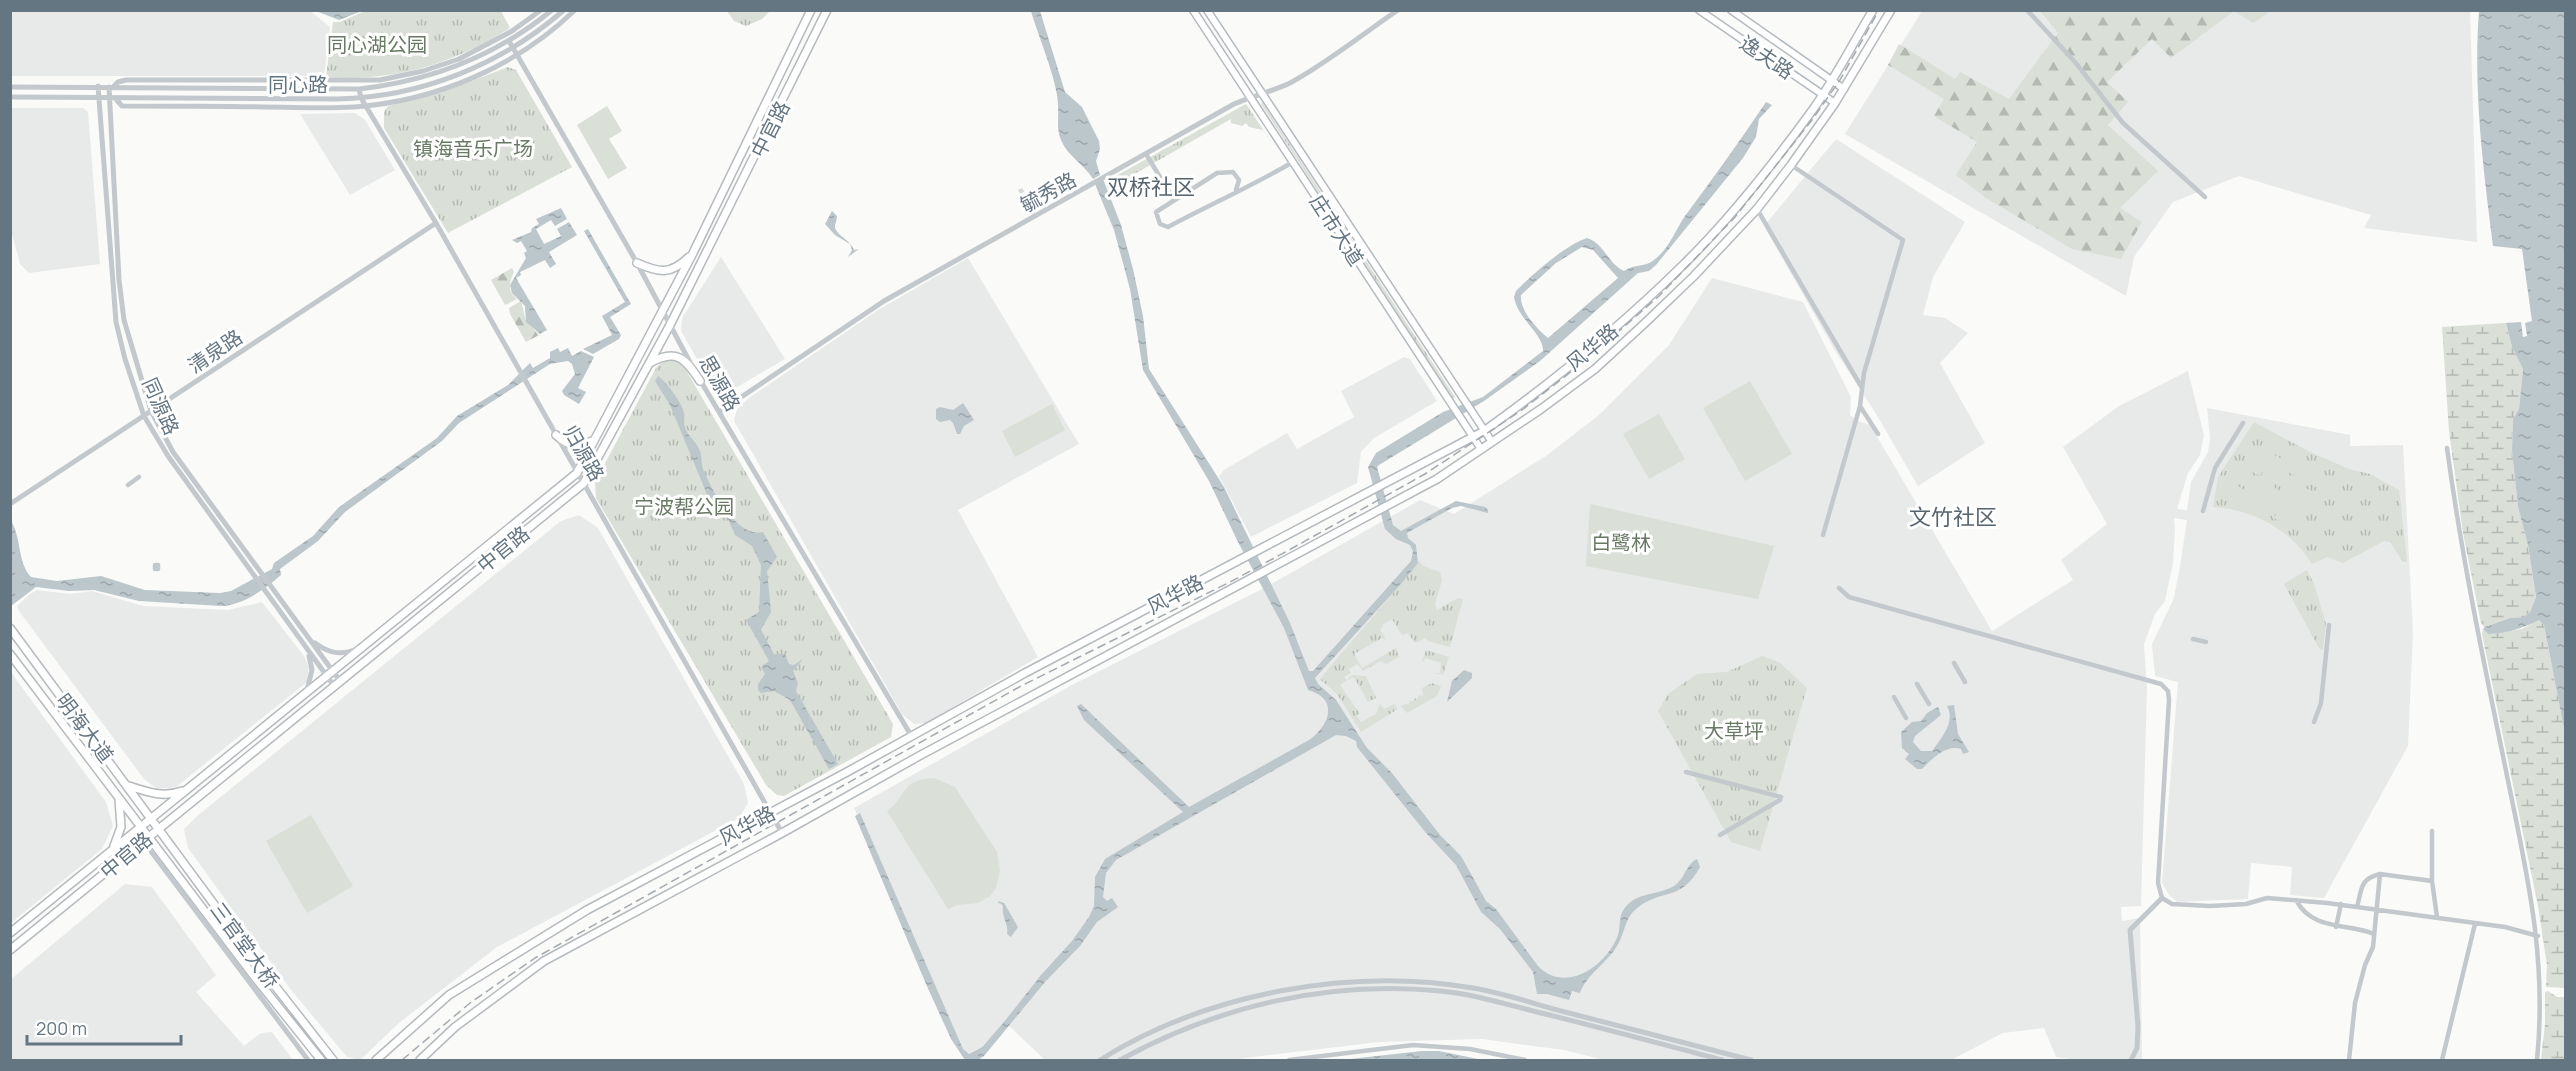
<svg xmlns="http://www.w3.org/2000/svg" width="2576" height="1071" viewBox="0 0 2576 1071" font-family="Manrope,'Noto Sans SC',sans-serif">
  <defs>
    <pattern id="grass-tufts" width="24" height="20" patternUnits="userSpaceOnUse" patternTransform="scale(1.5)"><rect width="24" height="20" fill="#dadfd7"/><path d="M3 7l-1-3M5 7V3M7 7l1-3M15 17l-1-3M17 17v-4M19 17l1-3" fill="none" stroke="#b4b9b4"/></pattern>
    <pattern id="forest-firs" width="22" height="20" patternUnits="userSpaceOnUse" patternTransform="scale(1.5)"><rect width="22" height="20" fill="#dadfd7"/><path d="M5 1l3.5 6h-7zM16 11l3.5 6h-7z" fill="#b4b9b4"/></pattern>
    <pattern id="wetland-marsh" width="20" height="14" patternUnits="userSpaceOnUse" patternTransform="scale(1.5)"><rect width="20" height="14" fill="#dadfd7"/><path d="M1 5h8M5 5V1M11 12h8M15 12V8" fill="none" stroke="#b4b9b4"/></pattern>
    <pattern id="water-ripples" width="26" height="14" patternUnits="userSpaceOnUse" patternTransform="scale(1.5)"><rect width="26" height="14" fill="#bbc7cb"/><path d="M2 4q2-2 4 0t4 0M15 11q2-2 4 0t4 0" fill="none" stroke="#9ca6aa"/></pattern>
  </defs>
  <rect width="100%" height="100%" fill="#fafaf8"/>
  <!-- built -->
  <path fill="#e8e9e9" d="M10,11H310L330,27L325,70L323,76H11Z
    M1922,11H2470L2477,242L2364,228L2371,215L2239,176L2173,202L2134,257L2126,296L1845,134Z
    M11,108H83L88,112L100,264L29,273L20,264L11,230Z
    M355,113L365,120L395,170L350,195L300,114Z
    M1836,139L1965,222L1933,277L1923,315L1945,318L1968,333L1940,363L1985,443L1918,486L1875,412L1834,349L1764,226Z
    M721,257L785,359L727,393L717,394L681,331L682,318Z
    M968,258L1079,444L958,510L1038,657L926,723L914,724L902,714L734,421L737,409L749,398L878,310Z
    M1712,278L1803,302L1851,397L1850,415L1858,421L1870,425L1992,631L2073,580L2061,560L2107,524L2063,447L2119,406L2188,371L2204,435L2200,455L2188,473L2177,509L2187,510L2191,482L2208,452L2210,438L2207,408L2350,435V446L2403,445L2413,632L2408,746L2324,898L2290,895L2292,867L2251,863L2248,899L2177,902L2169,895L2162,883L2178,682L2155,676L2152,644L2174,598L2180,566L2187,520L2174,518L2175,528L2173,563L2165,601L2155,614L2144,644L2147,687L2141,906L2121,907L2122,921L2140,918L2142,1060H2078L2056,1057L2044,1028L2003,1033L1951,1060H1604L1564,1050L1482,1039L1379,1042L1229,1060H1045L1005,1022L981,1047L967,1055L957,1043L854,808L1072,685L1266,587L1420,500L1454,514L1546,456L1599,415L1669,345Z
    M1404,357L1410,359L1437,401L1374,438L1361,452L1357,483L1251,537L1219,476L1224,470L1287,433L1297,449L1354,417L1341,391Z
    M579,515L598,528L744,784L748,803L739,818L497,947L399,1023L360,1060L347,1057L291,990L188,848L184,829L196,817L561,521Z
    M37,590L71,594L92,591L143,606L228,610L262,602L304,656L309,667L307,682L176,787L157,789L144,779L19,611L17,606L30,594Z
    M10,671L106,802L113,826L102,849L11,923Z
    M125,884L152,887L216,975L196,992L244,1046L261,1033L272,1032L293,1060H11V979Z"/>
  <!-- grass -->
  <path fill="url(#grass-tufts)" d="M365,11H501L510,28C454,64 393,82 326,77L333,22H340Z
    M727,11V10L770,11L762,19L746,26L734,21Z
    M508,67L516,70L572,167L448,233L384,128V112L388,106L456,87Z
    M1262,102L1455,397L1453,399L1261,104Z
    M1246,104L1278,152L1263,130L1249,127L1246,123L1242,126L1231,123V119L1108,189L1105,182Z
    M673,358L683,365L893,724L891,737L784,796L777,795L766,785L596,498L595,482L656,368L663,361Z
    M2254,422L2310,452L2349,469L2370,474L2399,490L2407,561L2403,562L2390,542L2384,541L2343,563L2327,557L2312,564C2292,530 2252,509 2213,507L2218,477Z
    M1419,561L1423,566L1440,572L1442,580L1435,604L1437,610L1458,598L1463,599L1450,647L1427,641L1425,638L1415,643L1408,633L1402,635L1392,619L1382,625L1383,627L1380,629L1386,640L1382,638L1354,654L1362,668L1396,648L1399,657L1386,664L1381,661L1363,671L1357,664L1349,669L1346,666L1351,673L1344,677L1347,680L1340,685L1360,714L1356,715L1361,722L1376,714L1380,704L1384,709L1394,704L1398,709L1361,732L1337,694L1316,676L1320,679C1352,639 1388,602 1419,561Z
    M2307,570L2314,584L2326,624L2323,650L2319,648L2284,584Z
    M1426,650L1449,657L1443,675L1434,673H1440L1441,663L1425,658L1424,662L1422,661Z
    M1762,656L1779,662L1807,688L1760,851L1731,842L1658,711L1668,694L1697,674L1727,672Z
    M1353,675L1366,676L1376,698L1368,702L1355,679L1352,677L1348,680V678Z
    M1432,683L1441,686L1437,696L1407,713L1401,706L1410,703L1409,701H1414L1415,698L1417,699L1419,695L1423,696L1422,688Z"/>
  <!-- forest -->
  <path fill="url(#forest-firs)" d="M2268,10V13L2253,23L2234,11L2171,58L2152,39L2107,82L2128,102L2108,125L2158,171L2120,208L2142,222L2121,259L2072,249L1986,198L1956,175L1977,142L1934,116L1944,99L1888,65L1899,44L1955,79L1960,72L2009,99L2058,33L2040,11Z
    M512,268L514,272C509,282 507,291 517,299L505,305L491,280Z
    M521,301L526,321L539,335L526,342L510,314L509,308Z"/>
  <!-- wetland -->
  <path fill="url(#wetland-marsh)" d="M2506,323L2512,347L2523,369L2519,409L2513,419L2512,451L2518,507L2528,545L2536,597L2530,612L2524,617L2510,618L2485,627L2481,623L2463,533L2449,431L2442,327Z
    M2539,620L2544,625L2565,734V988L2546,987L2547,965L2538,906L2482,634L2483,629L2488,634L2522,629Z
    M2548,991L2557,997H2565V1060H2541L2545,1024V992Z"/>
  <!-- garden -->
  <path fill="#dadfd7" d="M607,106L622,131L609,139L627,168L608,179L577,125Z
    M1750,381L1792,454L1745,481L1703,408Z
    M1052,404L1065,430L1015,457L1002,431Z
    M1659,414L1685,459L1649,479L1623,434Z
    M2258,446L2351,497L2347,504L2253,453Z
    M2247,455L2266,465L2260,476L2241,466Z
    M2272,467L2290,478L2284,489L2266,478Z
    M2239,468L2258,478L2252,489L2233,479Z
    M2263,481L2282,492L2276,503L2257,492Z
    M2231,482L2250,493L2244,504L2225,493Z
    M2295,482L2313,492L2307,503L2289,492Z
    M2287,494L2306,505L2300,516L2281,505Z
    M2256,495L2274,505L2268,516L2249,506Z
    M1590,504L1774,546L1758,599L1586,566Z
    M2280,507L2299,518L2293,529L2274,518Z
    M934,778L955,787L997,852L1000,870L996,888L990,896L978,903L957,905L948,909L887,811C908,796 899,780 934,778Z
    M311,815L353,886L307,913L266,841Z"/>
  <!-- water -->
  <path fill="url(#water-ripples)" fill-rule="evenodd" d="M316,11H362L339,20Z
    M1031,11H1040L1065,92L1082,107L1099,141L1100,149L1096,161L1100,175L1093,179C1084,164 1068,157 1061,140C1056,128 1059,117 1058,104C1057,79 1038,36 1031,11Z
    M2479,11H2565V734L2544,625L2539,620C2522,629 2507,633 2488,634L2483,629L2485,627L2510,618L2524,617L2530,612L2536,597L2528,545L2518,507L2512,451L2513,419L2519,409L2523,369L2512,347L2506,323L2521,322L2523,337L2527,336L2525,323L2532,321L2522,249L2493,246C2483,168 2473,89 2479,11Z
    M1766,102L1772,105L1759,119L1756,137L1743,158L1656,265L1649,271L1638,273L1540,361L1484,401L1379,465L1377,467L1393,525L1401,531L1456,501L1485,507L1488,510V513L1461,506L1452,508L1407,533L1408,538L1416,545L1418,563L1401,584L1315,678L1318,684L1336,700L1367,748L1392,773L1440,835L1461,856L1486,901L1496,909L1538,966C1566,995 1607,965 1618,935C1621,926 1618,917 1624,909C1637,891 1657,896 1674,886C1685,879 1686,864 1697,859L1700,867C1680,903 1663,887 1636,909C1624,919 1625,934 1617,946C1606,964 1587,974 1580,993L1572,991L1569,1000L1547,994H1537L1533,972L1500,929L1481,912L1456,865L1426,833L1357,747L1356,741L1346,736L1336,735L1116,860L1106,873L1103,897L1107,901L1112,898L1118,907L1097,922L1080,946L1045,982L984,1056L978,1060H965L951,1039L926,984L855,816L860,813L963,1049L969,1054L982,1047L1004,1022L1041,975L1072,941L1089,917L1094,906L1095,877L1105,859L1183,812L1084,720L1077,706L1081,704L1189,807L1309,740C1329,726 1340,699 1308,690L1284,628L1238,542L1209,481L1143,370L1130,289L1114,230L1095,184L1103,179L1121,225L1133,269L1143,316L1149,369L1224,487L1290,623L1309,671H1313L1411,561L1413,551L1410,545L1396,539L1385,529L1368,467L1376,453L1443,412L1483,397L1543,351C1544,335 1517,318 1514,297L1516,291C1534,273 1564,246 1587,238C1604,243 1608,264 1624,271C1634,264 1646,267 1654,260C1670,248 1674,232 1685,216C1713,178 1740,141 1766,102ZM1582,247L1593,250L1618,278L1548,338C1537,329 1519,310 1521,295L1556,263Z
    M561,208L567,219L555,226L551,220L536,229L544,244L561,236L557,229L569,222L577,235L549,252L556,264L550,268L545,260L520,272L521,275L516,278L547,330L540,334L526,322L525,306L512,293L510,285L526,258L524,253L527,251L521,241L517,243L512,240L531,232L532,228L539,224L536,219Z
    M832,211L837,216C837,220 835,223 835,226C835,235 850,239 854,250L859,249L848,257L852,250L850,244L835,235L825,224Z
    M588,229L631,304L610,317L621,335L619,339L593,354L583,349L612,335L602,316L625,302L584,231Z
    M558,348L560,352L568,348L572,356L581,351L594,357L578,388L586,392L579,404L564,395L562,391L575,374L572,364L568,361L550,364L459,423L442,441L345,512L318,541L280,569L281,575C264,590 243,605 221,606L139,601L94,590L69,591L36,587L11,606L10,519C22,537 17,562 31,577L57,581L101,576L145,590L220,593L231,591L272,569L274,563L313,536L339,507L437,438L457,416L508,385L530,363L533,368L550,358V352Z
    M658,376C666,381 683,404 684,413C685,418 683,423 685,427C687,437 697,441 700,451C702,456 701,463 703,469C711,489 737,539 763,532L777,557L767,571L771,612L761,630L774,654H785L789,664L794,665L803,659L793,671L798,683L796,691L838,764L829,769L790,700L774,691L761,693L758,690V684L765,674L761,667L769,661L746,620L759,612L761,565L752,546L735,535L728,519L713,509L670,405L655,381Z
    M963,403L974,420L964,426L960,434H957L953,423L950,420L940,422L936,419V409L940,407L953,410Z
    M1464,670L1472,673V678L1447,702L1452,681Z
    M1954,705L1958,734L1969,752L1963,754L1961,749C1946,744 1932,759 1922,769H1917L1905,759L1909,754L1902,748L1901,732L1912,722L1921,721L1927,713L1938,707L1941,715L1915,736L1913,742L1921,751H1932C1941,738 1956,722 1947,706Z
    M998,901L1004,903L1018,927L1011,937L1007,934C1009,923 1001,917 1003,906L1000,903L999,904Z
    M1422,1051H1439L1483,1060H1341Z"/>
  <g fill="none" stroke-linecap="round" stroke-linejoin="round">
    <!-- minor-tunnel -->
    <path stroke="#d5d9db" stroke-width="4.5" stroke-dasharray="4.5 2" stroke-linecap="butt" d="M1020,189L1026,200"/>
    <defs>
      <path id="secondary" d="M1193,10L1481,449
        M1207,10L1492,442
        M1699,10L1835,103
        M1731,10L1844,89"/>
      <path id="primary" d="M637,263C660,273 670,275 689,257
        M650,363C676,348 685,358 700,381
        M556,435C569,447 577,448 592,441
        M10,628L261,968L333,1060
        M10,654L253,975L321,1060
        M129,786C148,792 163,798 182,791
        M114,846L121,827L119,799
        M10,933L577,473L693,253L811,10
        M10,950L584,483L670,325L827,10
        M376,1060L449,995L587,910L847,772L1025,673L1484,431C1554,381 1621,326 1683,265C1731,218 1774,163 1814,108C1836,77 1853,43 1873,10
        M420,1060L455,1027L544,961L782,833L919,756L1437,479L1541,409L1595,369L1645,323L1694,276L1757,209L1791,165L1835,103L1891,10"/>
    </defs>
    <!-- secondary casing -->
    <use href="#secondary" stroke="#b3babf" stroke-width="9"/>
    <!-- primary casing -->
    <use href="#primary" stroke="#b5babe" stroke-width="10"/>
    <!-- minor -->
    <path stroke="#c3c8cc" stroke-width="4.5" d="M2027,10L2075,62L2123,123L2205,197
      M1146,154L1174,200
      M1791,165L1903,240L1864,373L1860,406
      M1236,190L1239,180L1233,172L1217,173L1156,212L1160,224L1168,227C1209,205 1252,186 1293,162
      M1026,200L1035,216
      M1757,209L1862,388
      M2447,448C2461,552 2482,654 2503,756C2524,862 2548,951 2537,1060
      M128,485L139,477
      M2203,511L2215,468L2243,423
      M1823,535L1860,406L1878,434
      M155,565H158V569H155Z
      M1839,588L1849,597L2161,684L2168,691L2169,700L2158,883L2162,898L2172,904L2210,906L2246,904L2267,898L2327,903L2505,927L2538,936
      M2193,639L2206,642
      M1954,663L1965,682
      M1917,684L1929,704
      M1894,697L1906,718
      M2314,722L2321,703L2329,625
      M1686,772L1781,797
      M1720,835L1780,800
      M2432,881L2437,917
      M2296,900C2312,931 2348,923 2374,934
      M2357,907C2362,888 2360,879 2380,874
      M2336,927L2341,904
      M1289,1060L1413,1045L1470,1049L1525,1060
      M2349,1060L2355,1003L2365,965L2373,947L2380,874L2432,881V831
      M2442,1060L2475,924"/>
    <!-- tertiary -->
    <path stroke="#c3c8cc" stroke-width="5" d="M509,41L637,263L692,366
      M98,86L116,322L125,359L144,416L168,456L334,686
      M10,87L359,89C431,81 495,57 552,10
      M109,87L119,280L124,320L151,411L173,452L340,681
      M113,87L118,82L126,80H380L423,71L459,59L512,31L541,10
      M359,89L361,98L436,223L782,833
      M10,97L338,99C421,97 501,65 564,10
      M115,98L122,106C169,106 216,106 263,107C293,107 324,109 354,107C436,101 516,67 575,10
      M700,380L912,737
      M719,412L884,301L1234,104C1252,96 1271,92 1290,83C1326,64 1364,33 1398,10
      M10,504L436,223
      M315,643C330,654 342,656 359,648
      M307,690L312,670L309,656
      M149,837L150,850L308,1060
      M1100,1060C1206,993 1350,967 1473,988C1504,993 1534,1004 1565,1012C1627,1028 1689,1044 1751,1060
      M1120,1060C1218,1006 1328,980 1440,991C1473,994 1505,1004 1537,1012C1599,1027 1661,1044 1722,1060
      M2131,1060L2137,1048L2138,1026L2130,930L2162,898"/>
    <!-- secondary -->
    <use href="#secondary" stroke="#fff" stroke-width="6"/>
    <!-- primary -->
    <use href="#primary" stroke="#fff" stroke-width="7"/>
    <!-- rail -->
    <path stroke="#a2aab0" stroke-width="1.5" stroke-dasharray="9 4.5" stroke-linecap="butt" d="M402,1060L470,1003L535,958L1021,686L1230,582L1289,550L1425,474L1522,410L1586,360L1659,296L1735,217L1812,120L1840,80L1879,10"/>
  </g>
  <g text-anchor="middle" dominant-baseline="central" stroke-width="6" stroke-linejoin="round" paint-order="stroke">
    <!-- park labels -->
    <g font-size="20" fill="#687a64" stroke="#fff">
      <text x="377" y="44">同心湖公园</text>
      <text x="473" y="148">镇海音乐广场</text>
      <text x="684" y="506">宁波帮公园</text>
      <text x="1621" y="542">白鹭林</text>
      <text x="1734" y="730">大草坪</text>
    </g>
    <!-- street labels -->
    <g font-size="20" fill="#657683" stroke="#fff">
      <text transform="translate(1767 57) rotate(34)">逸夫路</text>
      <text x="298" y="84">同心路</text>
      <text transform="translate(770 129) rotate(-63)">中官路</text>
      <text transform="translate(1048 192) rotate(-29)">毓秀路</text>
      <text transform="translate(1337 230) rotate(57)">庄市大道</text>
      <text transform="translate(1592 347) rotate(-40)">风华路</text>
      <text transform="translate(215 351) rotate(-34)">清泉路</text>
      <text transform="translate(720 383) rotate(60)">思源路</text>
      <text transform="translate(161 406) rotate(66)">同源路</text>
      <text transform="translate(584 453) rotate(60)">归源路</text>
      <text transform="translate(503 549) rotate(-39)">中官路</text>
      <text transform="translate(1175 594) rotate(-28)">风华路</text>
      <text transform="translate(85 728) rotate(53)">明海大道</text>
      <text transform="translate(747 825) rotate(-28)">风华路</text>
      <text transform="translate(126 855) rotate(-40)">中官路</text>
      <text transform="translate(245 945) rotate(54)">三官堂大桥</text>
    </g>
    <!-- quarter labels -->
    <g font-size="22" fill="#57646e" stroke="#fff">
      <text x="1151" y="187">双桥社区</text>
      <text x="1953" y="517">文竹社区</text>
    </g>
  </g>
  <!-- border -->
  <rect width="2576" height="1071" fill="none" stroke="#657683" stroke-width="24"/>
  <!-- scale -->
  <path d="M27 1035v9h154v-9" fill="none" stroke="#657683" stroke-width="3"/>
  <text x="36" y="1035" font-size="18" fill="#657683" stroke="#ffffff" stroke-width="4.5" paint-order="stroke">200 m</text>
</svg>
